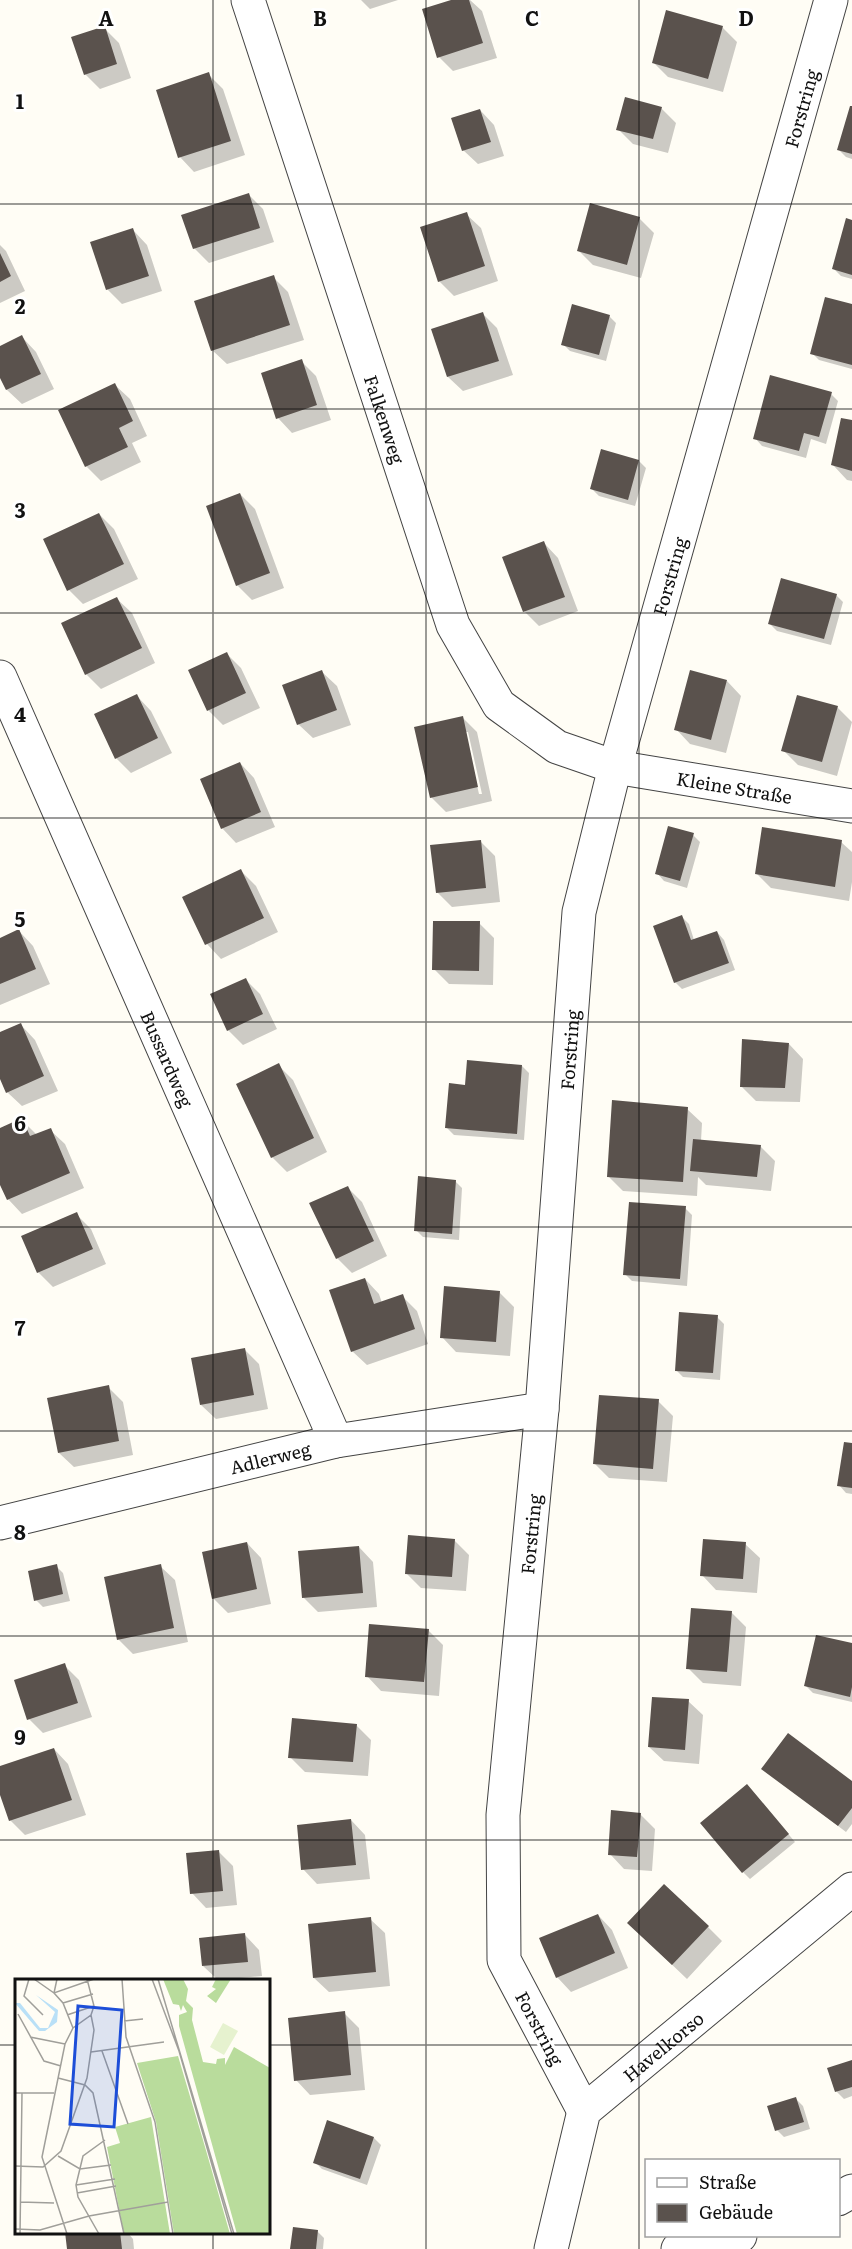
<svg xmlns="http://www.w3.org/2000/svg" width="852" height="2249" viewBox="0 0 852 2249" font-family="Literata,serif">
  <rect width="100%" height="100%" fill="#fffdf5"/>
  <!-- shadow -->
  <path fill="#0003" fill-rule="evenodd" d="M361,0H398L370,9Z
    M456,0H470L482,11L497,58L453,71L439,57Z
    M722,27L737,42L723,92L668,77L654,63Z
    M104,28L119,43L131,78L100,89L85,74Z
    M208,74L223,89L245,155L194,172L180,157Z
    M661,108L676,123L668,153L633,144L618,129Z
    M852,108V159L846,157L839,150Z
    M480,110L494,125L504,156L478,164L463,150Z
    M248,194L263,209L274,242L209,263L194,248Z
    M466,214L481,228L498,281L454,296L439,281Z
    M639,218L654,233L641,278L593,265L578,250Z
    M852,221V279L841,276L834,269Z
    M133,230L147,245L162,291L122,304L107,289Z
    M0,245L6,251L25,291L0,303Z
    M273,277L288,292L304,340L227,364L212,350Z
    M852,306V369L819,360L812,353Z
    M483,314L497,328L513,375L463,391L448,377Z
    M609,316L616,323L606,361L570,351L563,344Z
    M22,337L36,352L54,389L22,404L7,390L0,375V347Z
    M301,361L316,376L331,420L292,433L278,418Z
    M115,385L130,399L147,436L132,443L141,462L101,481L86,466Z
    M831,394L838,401L826,444L811,439L806,458L762,446L755,438Z
    M852,422V481L847,480L833,465Z
    M639,461L646,468L635,506L599,496L592,489Z
    M240,494L255,509L284,588L252,600L237,585Z
    M99,514L114,529L138,579L83,604L69,590Z
    M544,543L558,558L578,611L539,626L524,611Z
    M836,595L843,602L831,645L777,631L770,624Z
    M117,599L132,613L155,663L101,689L86,674Z
    M226,653L241,668L260,708L223,725L209,711L190,671Z
    M322,672L337,686L351,725L313,738L298,724Z
    M727,681L741,696L726,753L690,744L676,729Z
    M137,696L151,711L172,753L131,773L116,758Z
    M837,707L852,722L837,776L798,765L783,750Z
    M462,717L477,732L492,801L446,812L431,797ZM465,732H468L482,794H479Z
    M240,763L254,778L275,827L236,843L222,828Z
    M693,835L700,842L687,888L664,881L657,873Z
    M480,841L495,856L500,902L452,907L437,892Z
    M841,842L852,852V882L849,901L771,888L756,873Z
    M241,871L256,886L278,932L221,959L207,944Z
    M682,917L689,924L694,940L717,932L724,940L735,970L682,989L675,982Z
    M479,923L494,938L493,985L449,984L434,969Z
    M19,931L33,946L50,984L0,1005V939Z
    M246,980L260,994L277,1029L243,1045L228,1030Z
    M21,1025L35,1040L58,1091L22,1106L7,1092L0,1075V1034Z
    M789,1044L803,1059L800,1102L756,1101L742,1087Z
    M278,1065L293,1080L327,1152L287,1172L272,1157Z
    M522,1066L529,1073L524,1140L454,1135L447,1128Z
    M687,1109L702,1123L701,1141L760,1146L775,1161L771,1191L706,1185L698,1177L697,1196L623,1191L609,1177Z
    M22,1120L37,1135L50,1130L65,1144L84,1188L22,1214L8,1199L0,1181V1129Z
    M455,1181L462,1188L459,1240L423,1237L416,1230Z
    M347,1187L362,1202L387,1256L352,1273L337,1258Z
    M685,1208L692,1215L687,1286L632,1281L625,1274Z
    M76,1214L91,1229L106,1264L53,1287L38,1272Z
    M365,1279L379,1294L382,1303L402,1296L417,1311L428,1344L367,1365L352,1351Z
    M499,1292L514,1307L510,1356L456,1352L442,1337Z
    M717,1317L724,1324L720,1380L683,1377L676,1370Z
    M245,1350L259,1364L268,1409L216,1419L201,1405Z
    M108,1387L123,1402L133,1455L74,1467L59,1453Z
    M658,1401L673,1416L667,1482L609,1478L594,1463Z
    M852,1445V1494L846,1493L839,1485Z
    M454,1540L469,1555L466,1591L421,1588L406,1573Z
    M247,1543L261,1558L271,1604L228,1613L213,1598Z
    M745,1544L760,1558L757,1593L716,1590L702,1575Z
    M359,1547L373,1562L377,1607L318,1612L303,1597Z
    M56,1566L63,1573L70,1601L43,1607L36,1600Z
    M160,1566L175,1580L188,1642L133,1654L119,1640Z
    M731,1612L746,1627L741,1686L703,1683L688,1668Z
    M428,1630L443,1645L439,1696L381,1691L367,1676Z
    M852,1644V1702L813,1693L806,1686Z
    M64,1665L79,1680L92,1717L43,1733L29,1719Z
    M688,1701L703,1715L699,1764L664,1761L649,1747Z
    M356,1725L371,1740L368,1776L305,1772L290,1757Z
    M54,1749L68,1764L86,1815L25,1835L10,1820L0,1790V1767Z
    M763,1769L852,1783V1824L846,1832Z
    M754,1793L795,1842L750,1879L743,1872Z
    M640,1814L655,1829L652,1871L624,1869L610,1854Z
    M351,1820L365,1835L370,1879L317,1884L303,1869Z
    M218,1851L233,1866L237,1905L206,1908L192,1893Z
    M598,1915L612,1930L628,1968L571,1992L557,1977Z
    M370,1919L385,1933L390,1986L329,1992L314,1978Z
    M708,1927L722,1941L687,1979L644,1938Z
    M245,1935L259,1950L262,1976L218,1980L203,1966Z
    M344,2013L359,2028L365,2090L310,2095L296,2080Z
    M852,2061V2096L844,2099L837,2092L829,2069Z
    M796,2099L803,2106L810,2129L784,2137L777,2130Z
    M374,2138L381,2145L367,2185L322,2169L315,2162Z
    M317,2231L324,2238L323,2249H292Z
    M67,2232H127L133,2239L134,2249H69Z"/>
  <!-- building -->
  <path fill="#5a524d" d="M451,0H469L483,43L437,58L422,9Z
    M666,10L723,26L708,79L652,63Z
    M105,26L117,64L84,75L71,37Z
    M209,72L231,141L178,158L156,90Z
    M625,97L662,107L653,139L616,130Z
    M850,106H852V154L837,150Z
    M480,109L491,142L462,151L451,118Z
    M249,193L260,228L193,249L181,215Z
    M590,203L640,217L627,265L577,251Z
    M467,212L485,266L438,282L420,227Z
    M846,218L852,220V275L832,269Z
    M133,228L149,276L106,290L90,242Z
    M0,253L11,276L0,282Z
    M274,275L290,325L211,351L194,301Z
    M825,297L852,304V365L810,354Z
    M572,304L610,315L599,355L561,345Z
    M483,312L499,361L447,377L431,329Z
    M22,335L41,374L6,390L0,378V346Z
    M302,359L317,405L276,419L261,373Z
    M770,375L832,392L819,437L804,433L799,451L753,439Z
    M115,383L133,421L119,428L128,447L85,467L58,410Z
    M841,418L852,420V471L831,465Z
    M601,449L639,460L628,500L590,489Z
    M240,493L270,573L236,586L206,506Z
    M99,513L124,564L67,591L43,539Z
    M544,541L565,597L523,612L502,557Z
    M781,578L837,594L824,639L768,624Z
    M117,597L142,648L85,675L61,623Z
    M227,652L246,693L207,711L188,670Z
    M322,670L337,710L297,725L282,685Z
    M690,670L727,680L711,740L674,730Z
    M137,694L158,738L115,759L94,714Z
    M797,695L838,706L822,762L781,751Z
    M463,716L478,787L430,798L414,727Z
    M240,762L261,812L221,829L200,779Z
    M668,826L694,833L680,881L655,874Z
    M762,827L842,840L835,887L755,874Z
    M481,840L486,888L436,893L430,845Z
    M241,869L264,918L205,945L182,897Z
    M682,915L691,940L717,931L729,963L674,983L653,926Z
    M433,921H480L479,971L432,970Z
    M19,929L36,969L0,984V938Z
    M246,978L263,1014L227,1031L210,994Z
    M21,1023L44,1076L6,1093L0,1079V1032Z
    M742,1039L789,1043L785,1088L740,1087Z
    M467,1060L522,1065L517,1134L445,1128L449,1083L465,1085Z
    M279,1063L314,1138L271,1158L236,1084Z
    M612,1100L688,1107L683,1182L607,1177Z
    M22,1118L30,1136L51,1128L70,1173L7,1200L0,1185V1128Z
    M693,1139L761,1145L757,1177L690,1171Z
    M418,1176L456,1180L452,1234L414,1231Z
    M348,1186L374,1241L336,1259L309,1203Z
    M629,1202L686,1206L680,1279L623,1275Z
    M77,1212L93,1249L37,1273L21,1236Z
    M365,1278L374,1304L403,1294L415,1329L351,1352L329,1290Z
    M444,1286L500,1291L496,1342L440,1338Z
    M679,1312L718,1315L713,1373L675,1371Z
    M245,1348L254,1395L200,1405L191,1358Z
    M109,1385L119,1441L58,1453L47,1398Z
    M599,1395L659,1399L653,1469L593,1464Z
    M844,1442L852,1443V1488L837,1486Z
    M408,1535L455,1539L452,1577L405,1574Z
    M703,1539L746,1542L743,1579L700,1576Z
    M247,1542L257,1589L212,1599L202,1552Z
    M359,1546L363,1593L302,1598L298,1551Z
    M57,1564L63,1594L34,1601L28,1571Z
    M161,1564L174,1628L117,1640L104,1577Z
    M691,1608L732,1611L727,1672L686,1669Z
    M369,1624L429,1629L424,1682L365,1677Z
    M816,1635L852,1643V1687L850,1697L804,1686Z
    M65,1663L78,1703L27,1720L14,1680Z
    M652,1697L689,1699L685,1750L648,1747Z
    M292,1718L357,1724L353,1762L288,1758Z
    M788,1733L852,1781V1808L838,1826L761,1769Z
    M54,1748L72,1800L9,1821L0,1795V1766Z
    M747,1784L789,1834L742,1873L700,1823Z
    M611,1810L641,1813L637,1857L608,1855Z
    M351,1819L356,1865L301,1870L297,1825Z
    M219,1850L223,1891L190,1894L186,1853Z
    M664,1884L709,1926L672,1965L627,1923Z
    M598,1914L615,1953L556,1978L539,1938Z
    M371,1917L376,1972L313,1978L308,1924Z
    M245,1933L248,1962L202,1966L199,1938Z
    M345,2011L351,2075L294,2081L288,2018Z
    M852,2060V2087L835,2092L827,2068Z
    M796,2097L804,2122L775,2131L767,2106Z
    M327,2120L374,2137L360,2179L313,2163Z
    M293,2227L318,2230L316,2249H290Z
    M65,2232H120L122,2249H67Z"/>
  <g fill="none" stroke-linecap="round" stroke-linejoin="round">
    <defs>
      <g id="street">
        <path id="s1" d="M248,0L453,625L499,705L557,747L615,767L852,806"/>
        <path id="s2" d="M0,677L336,1441"/>
        <path id="s3" d="M0,1523L336,1441L542,1409"/>
        <path id="s4" d="M584,2111L504,1960L503,1815L542,1409L579,912L615,767L831,0"/>
        <path d="M838,2199L852,2191"/>
        <path id="s5" d="M551,2249L584,2111L852,1889"/>
        <path d="M678,2249L740,2236"/>
      </g>
    </defs>
    <!-- street casing -->
    <use href="#street" stroke="#444" stroke-width="35"/>
    <!-- street -->
    <use href="#street" stroke="#fff" stroke-width="33"/>
  </g>
  <!-- grid -->
  <path fill="none" stroke="#111" stroke-width="1.5" stroke-opacity="0.55" d="M213,0V1980M426,0V2249M639,0V2249M0,204H852M0,409H852M0,613H852M0,818H852M0,1022H852M0,1227H852M0,1431H852M0,1636H852M0,1840H852M0,2045H16M268,2045H852M213,2232V2249"/>
  <g text-anchor="middle" dominant-baseline="central" stroke-width="6" stroke-linejoin="round" paint-order="stroke">
    <!-- street labels -->
    <g font-size="18" fill="#111" stroke="#fff">
      <text stroke="none"><textPath href="#s4" startOffset="2056">Forstring</textPath></text>
      <text stroke="none"><textPath href="#s1" startOffset="441">Falkenweg</textPath></text>
      <text stroke="none"><textPath href="#s4" startOffset="1570">Forstring</textPath></text>
      <text stroke="none"><textPath href="#s1" startOffset="1004">Kleine Straße</textPath></text>
      <text stroke="none"><textPath href="#s4" startOffset="1084">Forstring</textPath></text>
      <text stroke="none"><textPath href="#s2" startOffset="417">Bussardweg</textPath></text>
      <text stroke="none"><textPath href="#s3" startOffset="278">Adlerweg</textPath></text>
      <text stroke="none"><textPath href="#s4" startOffset="598">Forstring</textPath></text>
      <text transform="translate(540 2028) rotate(62)">Forstring</text>
      <text stroke="none"><textPath href="#s5" startOffset="244">Havelkorso</textPath></text>
    </g>
  </g>
  <!-- overview -->
  <g transform="translate(15 1979)">
    <rect width="255" height="255" fill="#fffdf5"/>
    <path d="M148,0H168L173,10L171,22L178,29L177,41L188,83L201,85L202,80L210,79V86L219,68L255,89V255H222L164,47V36L172,33L168,26L166,32L164,26L158,25ZM201,0H216L201,24L192,17L201,10L197,8ZM163,77L188,161L215,255H159L141,143L122,84ZM136,138L155,255H109L92,168L105,164L100,148Z" fill="#b9dc9c"/>
    <path d="M208,44L223,52L209,76L195,68Z" fill="#e6f2cf"/>
    <path d="M21,16L43,31L42,43L30,52H24L0,24H5L25,49H33L40,33Z" fill="#b9e0f7"/>
    <path fill="none" stroke="#a09f9a" stroke-width="1.5" d="M14,0L9,17L28,36M19,0L39,14L79,0M42,0L39,14L48,24L58,49M107,0L111,58L140,143L158,255M137,0L164,72L217,255M143,0L219,255M48,24L78,15M3,35L29,82L46,87M52,36L79,27M109,42L128,40M15,58L50,65M87,72L113,145M76,73L149,63M43,99L70,106L78,114L109,255M0,114H39M43,177L65,190L96,186M0,187L28,188L46,172L72,99L79,51L76,36M61,206L100,200M62,214L101,207M5,223L39,224M0,250L25,251L74,237L153,223M5,255L7,114M52,255L27,178L50,65L58,49L76,36L79,27L72,0M84,255L63,218L61,206L68,177L90,161"/>
    <path fill="#1d4ed8" fill-opacity="0.15" stroke="#1d4ed8" stroke-width="3" d="M63,27L107,31L99,148L55,145Z"/>
    <rect width="255" height="255" fill="none" stroke="#111" stroke-width="3"/>
  </g>
  <g font-size="20" text-anchor="middle" font-weight="bold" fill="#111" stroke="#fff" stroke-width="6" stroke-linejoin="round" paint-order="stroke">
    <text x="106" y="26">A</text>
    <text x="320" y="26">B</text>
    <text x="532" y="26">C</text>
    <text x="746" y="26">D</text>
    <text x="20" y="109">1</text>
    <text x="20" y="314">2</text>
    <text x="20" y="518">3</text>
    <text x="20" y="722">4</text>
    <text x="20" y="927">5</text>
    <text x="20" y="1131">6</text>
    <text x="20" y="1336">7</text>
    <text x="20" y="1540">8</text>
    <text x="20" y="1745">9</text>
  </g>
  <!-- legend -->
  <rect x="645" y="2159" width="195" height="78" fill="#ffffff" stroke="#a0a0a0" stroke-width="1.5"/>
  <rect x="657" y="2178" width="30" height="9" fill="#ffffff" stroke="#a0a0a0" stroke-width="1.5"/>
  <text x="699" y="2189" font-size="18" fill="#111111">Straße</text>
  <rect x="657" y="2204" width="30" height="18" fill="#5a524d" stroke="#a0a0a0" stroke-width="1.5"/>
  <text x="699" y="2219" font-size="18" fill="#111111">Gebäude</text>
</svg>
